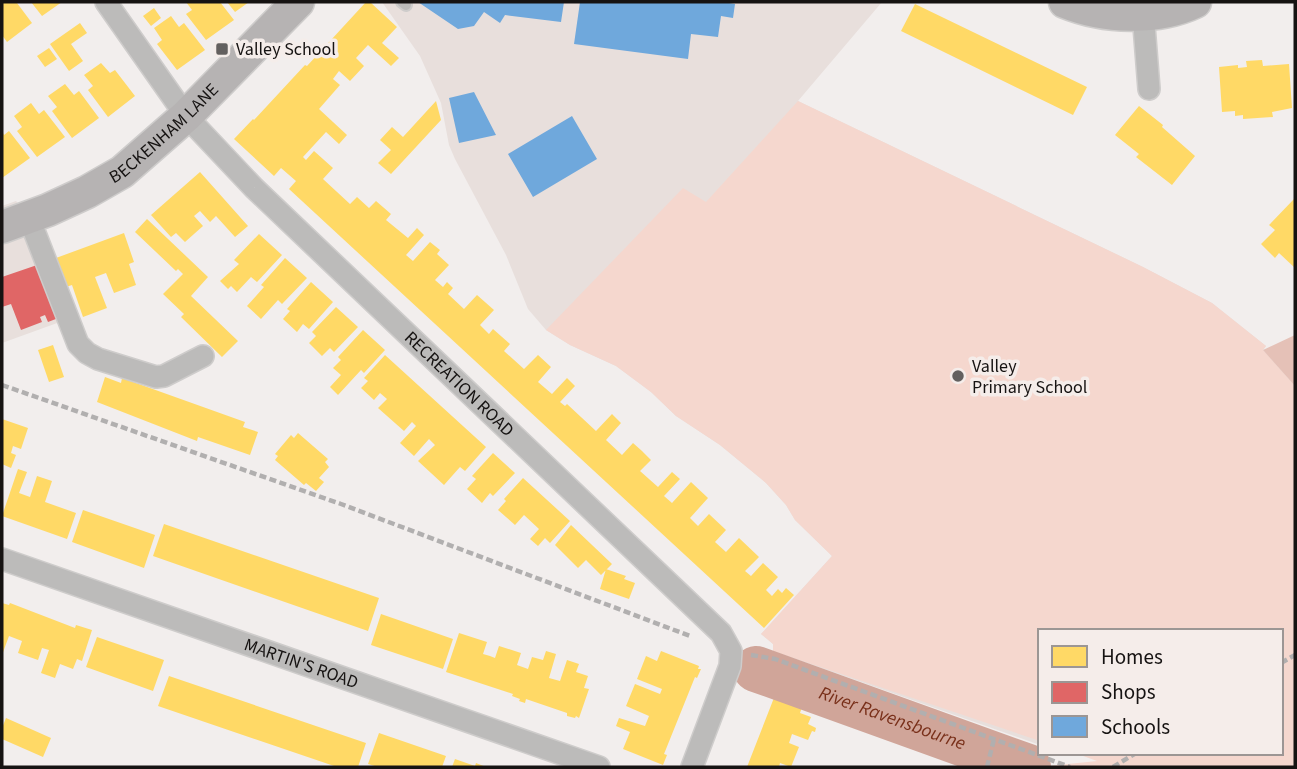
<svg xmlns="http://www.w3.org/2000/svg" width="1297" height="769" viewBox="0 0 1297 769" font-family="'Source Sans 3',sans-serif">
  <rect width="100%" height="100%" fill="#f2eeed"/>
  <!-- built -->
  <path fill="#e8dfdc" d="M382,2H882L798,101L1143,267L1212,303L1266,346L1263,350L1295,386L1040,631V745L773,651V644L761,634L832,556L795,520L786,505L766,483L720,445L676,416L651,392L616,366L570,345L546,330L528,309L506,255L455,159L449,145L441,103L420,56Z
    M16,201L34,222L71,318L2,343V206Z"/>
  <!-- green -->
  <path fill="#f5d7ce" d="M798,101L1143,267L1212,303L1266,346L1263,350L1295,386V767H1039L1097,761L1075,753H1281V631H1040V741L773,651V644L761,634L832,556L795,520L786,505L766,483L720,445L676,416L651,392L616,366L570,345L546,330L683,188L706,202Z"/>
  <!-- forest -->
  <path fill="#e5c1b7" d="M1295,335V386L1263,350Z"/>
  <!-- homes -->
  <path fill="#ffd966" d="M2,2H19L17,3L32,23L7,42L2,35Z
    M31,2H62L42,16Z
    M186,2H220L234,20L206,40L186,14L192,10Z
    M227,2H249L235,12Z
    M366,2H370L397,27L382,43L399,58L391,66L368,45L356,58L364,66L350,81L339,71L333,79L340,85L319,109L347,135L339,144L326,132L303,157L306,160L314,151L333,168L323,179L350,204L357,197L369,208L376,201L391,214L386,220L408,238L417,228L424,235L406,255L413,261L430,242L440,250L437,254L449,265L435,280L443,287L447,282L453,288L448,294L464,309L477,295L494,310L480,325L489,334L493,329L510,344L504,351L524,369L538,355L551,367L538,382L552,394L567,378L575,386L560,402L565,406L567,404L596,431L612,414L621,423L606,440L622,455L633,443L642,451L651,460L640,471L658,487L672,472L680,479L664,496L672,503L691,482L708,498L690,518L698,526L709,514L726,530L715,542L726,552L739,538L759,557L745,571L751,576L763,563L778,577L766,590L772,596L778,589L782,593L786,588L794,595L764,628L289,189L296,181L281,168L274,176L234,139L253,119L254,120L305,65L307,66Z
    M915,4L1087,87L1073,115L901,31Z
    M154,8L161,18L151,26L143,16Z
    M171,16L179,27L184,23L205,50L177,70L157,44L162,40L154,28Z
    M80,23L87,33L71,44L83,61L69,71L50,44Z
    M49,48L57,59L45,67L37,56Z
    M1262,60L1263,66L1289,64L1292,108L1272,112L1273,117L1243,119V115L1235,116V111L1222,112L1219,67L1238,65V68L1247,67L1246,61Z
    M101,63L110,73L115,70L135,96L108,117L88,90L93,86L84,75Z
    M65,84L74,95L79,91L99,118L72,138L52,111L57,107L48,96Z
    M436,101L441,120L391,174L378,163L391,150L380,140L392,127L403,137Z
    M31,103L39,114L44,110L65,137L37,157L17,131L22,127L14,116Z
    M1139,106L1163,125L1162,127L1195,156L1172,185L1136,157L1139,154L1115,135Z
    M2,131L4,135L9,131L30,158L2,178Z
    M200,172L248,226L235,237L216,216L210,222L200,211L194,216L203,226L185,242L176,233L171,237L151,215Z
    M1294,199L1295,200V268L1279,253L1275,258L1261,244L1275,230L1269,225Z
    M147,219L208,277L191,296L238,341L222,357L181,317L184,314L163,294L183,274L178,269L176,271L135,232Z
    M124,233L134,262L129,264L136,285L114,293L106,273L95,277L107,308L83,317L72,285L66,287L56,258Z
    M259,234L282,255L257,282L251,277L237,292L231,286L228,289L220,281L239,264L234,260Z
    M285,258L307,278L282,304L278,300L261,319L247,306L264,287L261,285Z
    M311,282L333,302L309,329L303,324L297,332L283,319L290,311L287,309Z
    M336,307L358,327L334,352L330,348L322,356L309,343L316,336L312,332Z
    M363,330L385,350L364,373L361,370L338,395L330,387L341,375L333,368L341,360L338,357Z
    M53,345L64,377L49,382L38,350Z
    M385,355L486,447L465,471L460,467L444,485L418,461L435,445L429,439L414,456L400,443L416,426L412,422L404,431L378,408L387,399L380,393L374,400L361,388L368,381L364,378Z
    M105,377L121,383L122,378L245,422L243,427L258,432L250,455L198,437L197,441L97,402Z
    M2,419L28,428L21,449L13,446L11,453L16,455L11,468L2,464Z
    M298,433L328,459L325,462L329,467L319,478L324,482L316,491L306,483L304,485L275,460L278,456L275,454L291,435L294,438Z
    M493,453L515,473L493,496L490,493L482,503L467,489L476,479L472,476Z
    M18,469L27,472L19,493L30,497L37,476L52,481L45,502L76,513L67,539L2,516Z
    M523,478L570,521L550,543L545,538L538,546L530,539L539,529L524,515L515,525L498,510L506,501L504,499Z
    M83,510L155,535L144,568L72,542Z
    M164,524L379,598L368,631L153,556Z
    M571,525L612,564L601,575L586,560L578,568L555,545Z
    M606,569L626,576L624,579L635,583L629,599L600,589Z
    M2,603L9,605L10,603L75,628L76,625L92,630L82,661L77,659L73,669L60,664L55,678L41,673L49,650L42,648L38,660L18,653L22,641L9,636L2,655Z
    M381,614L453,639L443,669L371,645Z
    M459,633L487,642L483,654L490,656L495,658L499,646L521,653L517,665L528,669L532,657L543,660L546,651L556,654L549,678L560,681L567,660L579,664L576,672L588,676L584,688L589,689L579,718L576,716L575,718L567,716V713L526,699L525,703L519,701L520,699L512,696L513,694L446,672Z
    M97,637L164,660L153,691L86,667Z
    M661,651L699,666L698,669H701L697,678L695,677L664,754L667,755L663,765L623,749L630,732L616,726L619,718L645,726L649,716L626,706L635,684L660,694L662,689L637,679L646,656L657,661Z
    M169,676L366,743L358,767H337L158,706Z
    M779,685L812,698L807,709L802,707L800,713L811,717L808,724L816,728L815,732L812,731L808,740L792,734L789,743L799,747L791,767L780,763L779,767H747Z
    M6,718L51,738L43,757L2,739V728Z
    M379,733L446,756L442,767H378L368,764Z
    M455,759L475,766L476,763L486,767H452Z"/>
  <!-- shops -->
  <path fill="#e06666" d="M40,264L61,317L48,322L45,315L40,317L42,322L21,330L11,304L2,307V277Z"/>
  <!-- schools -->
  <path fill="#6fa8dc" d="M418,2H564L561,22L505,15L500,23L484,12L474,26L458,29Z
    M580,2H723L735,4L733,18L721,16L718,37L691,34L688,59L574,44Z
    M474,92L496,135L459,143L449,98Z
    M572,116L597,159L533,197L508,154Z"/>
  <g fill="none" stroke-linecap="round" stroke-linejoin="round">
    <!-- river -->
    <path stroke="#d0a599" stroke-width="46" id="s1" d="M756,669L1028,767"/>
    <defs>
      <path id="service" d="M402,2L406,5"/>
      <g id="minor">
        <path id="s2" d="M106,2L186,116L254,188L721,633L731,651L730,666L692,767"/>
        <path d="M1143,13L1149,89"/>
        <path d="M29,218L78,344L87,353L98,359L156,377L164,376L203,356"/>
        <path id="s3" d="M2,559L599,767"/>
      </g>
      <g id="primary">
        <path d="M1065,2C1104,18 1157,20 1195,2"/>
        <path id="s4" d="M2,227L48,210L87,192L122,172L186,116L298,2"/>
      </g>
    </defs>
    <!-- service casing -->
    <use href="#service" stroke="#cecccb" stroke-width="14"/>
    <!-- minor casing -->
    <use href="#minor" stroke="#cecccb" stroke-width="24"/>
    <!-- primary casing -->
    <use href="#primary" stroke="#cecccb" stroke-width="35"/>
    <!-- path -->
    <path stroke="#b1afaf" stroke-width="4.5" stroke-dasharray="7 3.5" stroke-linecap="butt" d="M2,385L341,504L690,636
      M751,655L775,659L1070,767
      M1281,663L1295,655
      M987,767L994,739
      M1113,767L1136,753"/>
    <!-- service -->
    <use href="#service" stroke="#bcbbba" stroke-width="10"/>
    <!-- minor -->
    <use href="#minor" stroke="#bcbbba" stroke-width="21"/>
    <!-- primary -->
    <use href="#primary" stroke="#b6b3b3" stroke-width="32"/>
  </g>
  <!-- markers -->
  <g fill="#63605f" stroke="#f5edea" stroke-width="2.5">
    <rect x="215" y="42" width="14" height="14" rx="3.5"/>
    <circle cx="958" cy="376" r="7"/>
  </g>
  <g text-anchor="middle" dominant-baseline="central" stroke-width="7" stroke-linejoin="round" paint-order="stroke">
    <!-- poi labels -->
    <g font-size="18" fill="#161312" stroke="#f5edea" text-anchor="start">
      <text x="236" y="49">Valley School</text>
      <text x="972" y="366">Valley<tspan x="972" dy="21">Primary School</tspan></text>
    </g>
    <!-- street labels -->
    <g font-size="18" fill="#161312" stroke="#f5edea">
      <text stroke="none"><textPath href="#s4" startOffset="189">BECKENHAM LANE</textPath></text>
      <text stroke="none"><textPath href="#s2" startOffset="522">RECREATION ROAD</textPath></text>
      <text stroke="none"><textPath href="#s3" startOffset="317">MARTIN'S ROAD</textPath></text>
    </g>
    <!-- water labels -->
    <g font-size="19" font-style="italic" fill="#79301a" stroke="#f5edea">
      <text stroke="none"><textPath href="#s1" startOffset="145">River Ravensbourne</textPath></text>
    </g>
  </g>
  <!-- border -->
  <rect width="1297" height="769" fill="none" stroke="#161312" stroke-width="7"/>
  <!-- legend -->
  <rect x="1038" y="629" width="245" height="126" fill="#f5edea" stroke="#9c9694" stroke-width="2"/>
  <rect x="1052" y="646" width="35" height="21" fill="#ffd966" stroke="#9c9694" stroke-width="2"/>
  <text x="1101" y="664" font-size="21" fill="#161312">Homes</text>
  <rect x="1052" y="682" width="35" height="21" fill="#e06666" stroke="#9c9694" stroke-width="2"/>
  <text x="1101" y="699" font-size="21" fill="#161312">Shops</text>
  <rect x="1052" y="716" width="35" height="21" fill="#6fa8dc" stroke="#9c9694" stroke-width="2"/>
  <text x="1101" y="734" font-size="21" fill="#161312">Schools</text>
</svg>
